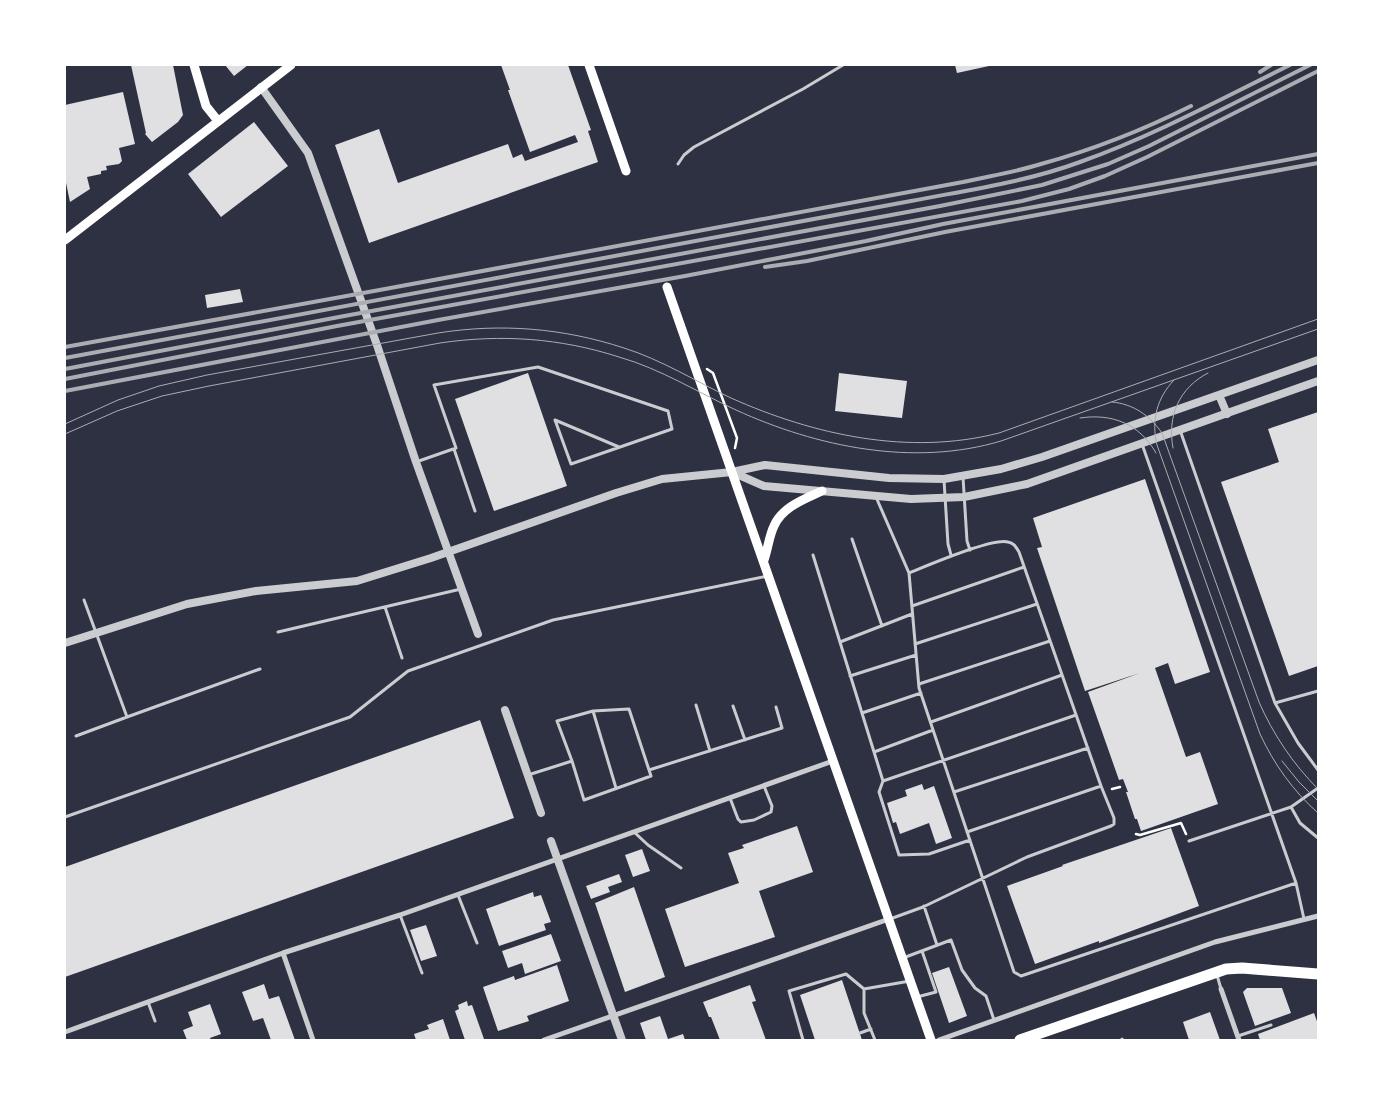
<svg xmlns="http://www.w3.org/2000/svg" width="1383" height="1105" viewBox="0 0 1383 1105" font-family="Commissioner,sans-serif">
  <rect width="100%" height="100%" fill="#2d3142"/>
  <!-- building -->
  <path fill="#e0e0e3" d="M131,65H163L164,66L173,65L183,115L178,122L152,142L145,134L146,133Z
    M225,65H248L234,76Z
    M501,65H568L591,130L588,131L598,162L369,243L335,145L379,129L398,183L508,144L513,158L522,154L525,161L578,142L575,135L530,152L508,90H510Z
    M955,65H988L989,66L957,73Z
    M123,92L135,144L119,148L122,161L119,164L106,166L107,170L101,171V174L87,177L90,189L70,202L65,178V105Z
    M254,122L288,166L221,217L188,174Z
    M240,289L243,302L207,308L205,295Z
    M528,373L567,486L494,511L455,399Z
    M839,373L907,381L902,418L835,411Z
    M1318,412V666L1289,676L1221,482L1279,462L1268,429Z
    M1145,479L1210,672L1175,684L1168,663L1155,668L1186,757L1200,752L1218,804L1141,831L1137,819H1135L1126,792H1128L1123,779L1119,780L1088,692L1140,673L1085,691L1037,548L1042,547L1033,518Z
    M480,720L514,818L65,977V867Z
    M922,784L924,790L934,786L952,838L936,844L929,823L900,834L896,822L893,823L887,803L907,796L905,790Z
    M797,826L813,872L759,891L775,937L685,967L665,909L739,883L728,853L744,848L742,845Z
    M1171,828L1199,906L1099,943V941L1035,964L1007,886L1063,866L1062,865Z
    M642,849L650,871L633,877L625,855Z
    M619,874L622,882L608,887L610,892L591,899L586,886Z
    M634,887L665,977L625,992L595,903Z
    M533,892L534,897L541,895L551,922L544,924L546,930L499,946L486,909Z
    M426,925L437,956L421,961L410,930Z
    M551,934L561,961L525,974L522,963L508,968L502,951Z
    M557,965L569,1001L527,1016L529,1021L498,1031L483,987L514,976L515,980Z
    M949,967L967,1016L949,1023L932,973Z
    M842,980L862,1040H815L800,995Z
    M264,984L269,999L279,996L295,1040H271L263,1018L253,1021L242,992Z
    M750,985L756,1001L752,1002L766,1040H720L711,1017H709L703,1002Z
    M1247,988H1282L1291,1013L1255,1026L1243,992Z
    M467,1001L468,1006L472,1005L484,1039L465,1040L455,1011L459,1009L458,1005Z
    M210,1004L221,1034L210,1038L211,1040H187L183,1030L193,1026L188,1012Z
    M1210,1012L1220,1040H1189L1183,1022Z
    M1314,1013L1318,1024V1040H1260L1258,1034Z
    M660,1016L668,1039L683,1034L685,1040H646L640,1023Z
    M443,1019L450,1040H416L414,1034L429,1029L427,1025Z"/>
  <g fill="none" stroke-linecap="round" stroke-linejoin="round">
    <!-- path -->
    <path stroke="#fff" stroke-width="2.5" d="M707,369L713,373L737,438L735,448
      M1112,789L1120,787
      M1136,834L1140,835L1181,823L1186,834"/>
    <!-- service -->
    <path stroke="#caccd0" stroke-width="3" d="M678,164L684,155L694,147L803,89L843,65
      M1180,430L1275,703L1318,691
      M1142,444L1296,883L1304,919
      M454,449L475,511
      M416,462L456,448L434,385L538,367L668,411L672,429L571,464L555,420L619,447
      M963,477L967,541L970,550
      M944,480L948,544L951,555
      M876,497L909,573
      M852,539L882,626
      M813,555L883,781L879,792L899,855L929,854L970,840
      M912,606L1024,567
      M385,607L402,658
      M278,632L461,589
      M840,642L912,614
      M915,644L1037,604
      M850,676L916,655
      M919,684L1050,641
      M1275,703L1298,743L1318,770
      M696,705L710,751
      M733,706L745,740
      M629,709L651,776L584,800L572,761L557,721L593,711Z
      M593,711L616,788
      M862,713L921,693
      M127,717L260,669
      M931,722L1062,675
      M76,736L127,717L84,600
      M874,752L933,730
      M649,770L782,728L776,707
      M528,775L572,761
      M883,781L1076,715
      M954,792L1088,748
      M730,798L738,819L741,822L754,820L771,812L772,806L764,786
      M1291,807L1300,823L1318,838
      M65,817L350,717L408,671L553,620L768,576
      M634,832L648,845L681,868
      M967,832L1101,786
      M1189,841L1291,807L1318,788
      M458,895L477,943
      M924,906L937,945
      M400,915L422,973
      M890,919L923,907L1027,857L1111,826L1114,824V818L1101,786L1019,552C1016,547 1014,543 1008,542C993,537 926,566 909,573L919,688L1014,972L1021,976L1296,883
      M903,958L951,940L962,970L975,988L986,996L994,1020
      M1217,975L1221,989
      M864,989V1013L875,1040
      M917,997L936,992L922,951
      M148,1002L155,1021
      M860,1033L871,1029
      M1238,1036L1271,1025
      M1122,1039L1123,1040
      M803,1040L789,991L846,974L864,989L910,981"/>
    <!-- minor -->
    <path stroke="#caccd0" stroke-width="5" d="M283,953L313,1040
      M1221,989L1239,1040
      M65,1032L283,953L400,915L833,761
      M544,1040L889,919
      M939,1040L1215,942L1318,916"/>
    <!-- tertiary -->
    <path stroke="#caccd0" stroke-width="8" d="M261,87L308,153L377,345L416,462L478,634
      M1219,395L1227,414
      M732,472L764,486L911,499L964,497L1027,484L1318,381
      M65,643L187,604L256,591L357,581L431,558L616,493L662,479L732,472L765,465L889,478L944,479L1001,469L1042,457L1318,360
      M505,710L541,813
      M551,841L622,1040"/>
    <!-- secondary -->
    <path stroke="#fff" stroke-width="9" d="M194,65L206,106L218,121
      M589,65L626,171
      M65,240L291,65
      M667,287L931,1040
      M764,560C768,549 769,536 774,526C782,507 805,499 822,491"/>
    <!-- motorway -->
    <path stroke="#fff" stroke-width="11" d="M1020,1040L1226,969L1242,968L1318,974"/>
    <!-- tram -->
    <path stroke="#abadb3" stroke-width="1" d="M1174,380C1157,398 1151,420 1157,445L1260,734C1274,764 1293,791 1318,813
      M1112,402C1134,404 1150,416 1162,433L1259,702C1273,734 1293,764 1318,789
      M1080,418C1112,413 1140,424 1156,453
      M65,424L118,400L159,386L207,375L438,333C501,323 563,328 624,348C662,360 695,381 731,398C814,435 909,456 999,433L1318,319
      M65,434L117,411L162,396L209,386L440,343C501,334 560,338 619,357C661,369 697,392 736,410C817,447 914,467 1001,441L1318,329
      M1173,448C1167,416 1179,388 1208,373
      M1282,761L1299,782L1318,801"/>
    <!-- rail -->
    <path stroke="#abadb3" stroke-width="4" d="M1260,72L1271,65
      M765,267L807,261L945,232L1318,163
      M65,347L385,289L963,182C989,176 1016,172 1041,164C1092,150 1143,130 1191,106
      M65,358L911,201C968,190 1026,182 1080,162C1153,136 1221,99 1290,65
      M65,369L339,317L940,206L1042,185L1108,164L1149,146L1310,65
      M65,379L337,326L1022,201L1069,189L1105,176L1147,157L1318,71
      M65,391L438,320L685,276L866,241L943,224L1318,154"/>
  </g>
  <!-- border -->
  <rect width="1383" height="1105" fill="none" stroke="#ffffff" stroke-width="132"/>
</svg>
